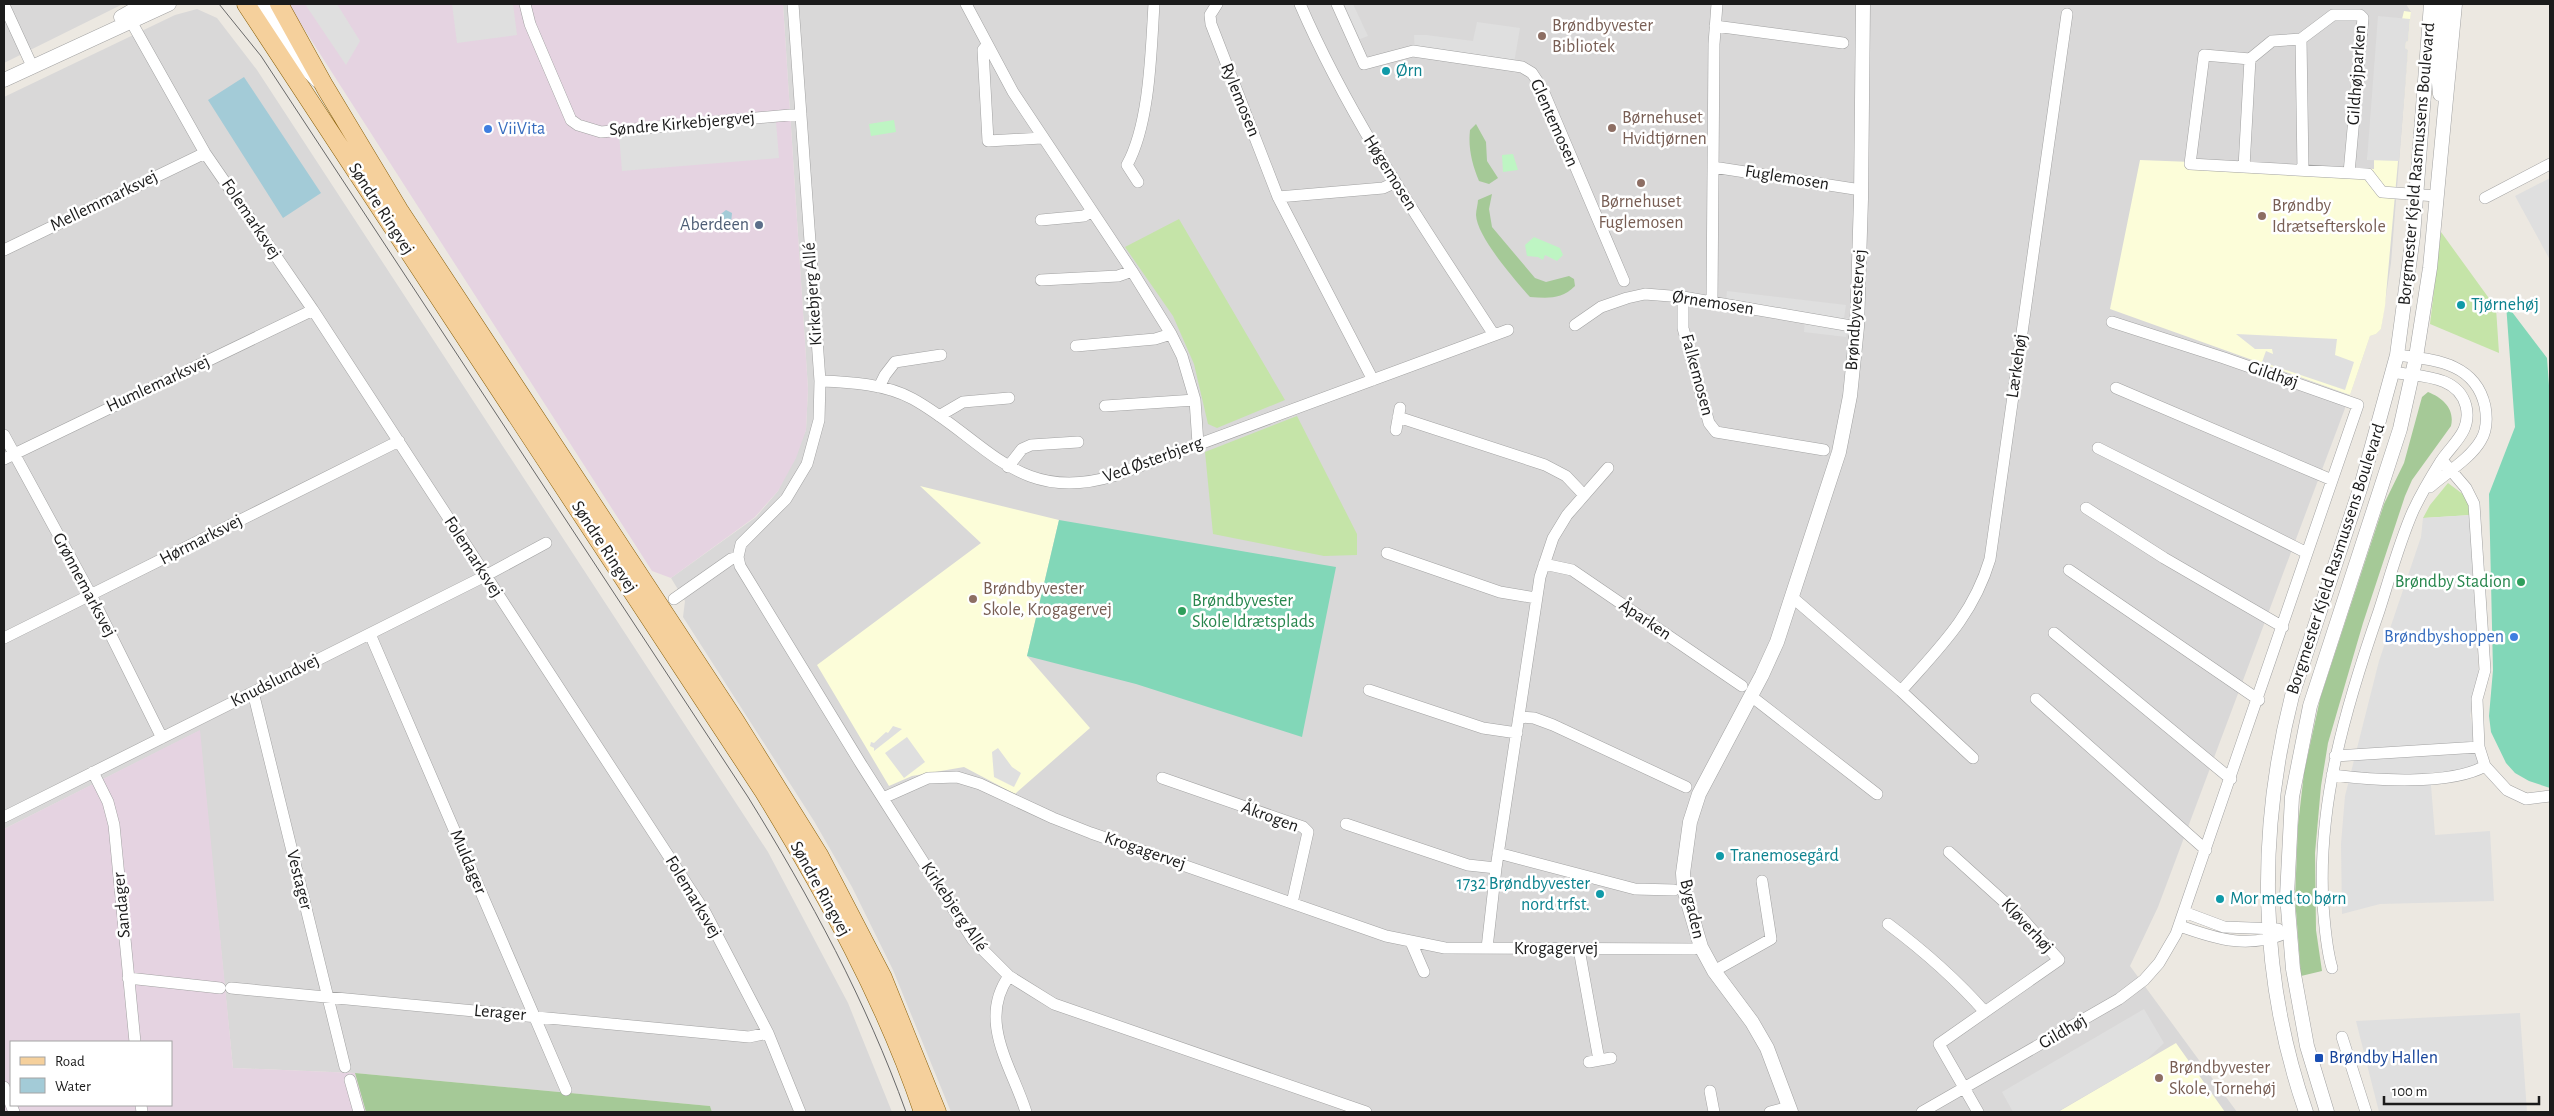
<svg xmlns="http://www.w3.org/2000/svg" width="2554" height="1116" viewBox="0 0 2554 1116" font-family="'Alegreya Sans',sans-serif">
  <rect width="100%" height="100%" fill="#ece8e1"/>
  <!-- residential -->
  <path fill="#d9d8d8" d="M4,4H123L4,63Z
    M783,4H2406L2411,12L2408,41L2406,42L2405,48L2408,50L2391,263L2381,329L2376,334L2370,336L2350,395L2158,907L2130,966L2237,1112H951L893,970L852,887L814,821L683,617L685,601L671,578L756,517L778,491L806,430L808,389Z
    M197,9L217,18L257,70L768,852L848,1003L892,1112H712L710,1106L355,1073L233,1068L199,731L4,829V97L175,15Z"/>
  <!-- industrial -->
  <path fill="#e5d3e1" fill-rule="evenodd" d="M288,4H783L808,389L806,430L796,458L778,491L755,517L671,578L652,571Z
    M200,730L233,1068L355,1073L366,1112H4V829ZM11,1042H171V1105H11Z"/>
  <!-- education -->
  <path fill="#fcfdd9" d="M2404,11L2411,12L2408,41L2406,42L2405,48L2408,50L2385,306L2381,329L2376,334L2370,336L2350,395L2110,309L2140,160L2374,169V160H2367Z
    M920,486L1059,520L1027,656L1090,728L1015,794L964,767L912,776L889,786L817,665L981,543Z
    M2176,1043L2225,1112H2058Z"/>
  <!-- grass -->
  <path fill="#c5e4a8" d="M1179,219L1285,400L1217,428L1208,424L1194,364L1173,316L1125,247Z
    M2441,232L2496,308L2499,353L2430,324Z
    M1297,416L1357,534V555L1324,556L1213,534L1205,452Z
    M2448,483L2468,498L2471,515L2423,518L2430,505Z"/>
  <!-- forest -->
  <path fill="#a5c997" d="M1476,124L1486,142L1487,161L1498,178L1489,184L1479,181C1472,164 1468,148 1470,130Z
    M1492,194L1489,209L1492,227L1535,278L1546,282L1569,276L1574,279L1575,286C1561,300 1547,298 1530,297C1515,280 1477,237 1476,215C1476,210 1478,204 1478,200Z
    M2428,392C2443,398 2455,409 2451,426L2412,480L2405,496L2363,623L2328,743L2321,786L2315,853L2316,930L2322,971L2301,976L2295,898L2298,825L2304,773L2320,699L2384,504L2404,463L2422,397Z
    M355,1073L710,1106L712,1112H366Z"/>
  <!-- park -->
  <path fill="#bef5c3" d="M894,120L896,132L871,136L869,124Z
    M1513,154L1518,170L1503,172L1502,155Z
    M1534,237L1560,248L1563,255L1557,261L1545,255L1543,260L1538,257L1527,256L1525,245Z"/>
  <!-- pitch -->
  <path fill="#82d7b8" d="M2506,304L2547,358L2550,399V788L2529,781L2515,773L2506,763L2491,732L2489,716L2493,670L2489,494L2515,427Z
    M1059,520L1336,567L1302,737L1136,684L1027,656Z"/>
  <!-- parking -->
  <path fill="#dfdfdf" d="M305,4H337L360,41L346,65Z
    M452,4H513L517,35L457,43Z
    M1344,4H1353L1368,36L1360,39Z
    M2378,16L2410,19L2408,41L2406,42L2405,48L2408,50L2399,161L2367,160Z
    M1477,22L1520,28L1513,69L1415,55L1414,35H1426L1473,41Z
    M776,122L779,158L622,171L619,134Z
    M2550,178V260L2515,196Z
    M1727,291L1846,305L1844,318H1848L1846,337L1804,332L1805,319L1725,310Z
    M2236,334L2337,339L2335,355L2354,362L2345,390L2262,362L2266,351L2273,354L2272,349H2255Z
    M2471,515L2479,682L2470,715L2483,770L2430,773L2435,835L2490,831L2494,901L2380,904L2342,914L2341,844L2345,796L2379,661L2421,537L2423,518Z
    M893,726L902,729L874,751V748L870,746L871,742L874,743L886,732L888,733Z
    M907,737L925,762L904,778L885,753Z
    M998,748L1012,767L1021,773L1014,787L994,777L992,752Z
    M2144,1009L2164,1043L2145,1061L2057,1112H2013L2002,1092Z
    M2520,1013L2527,1112H2379L2356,1021Z"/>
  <!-- water -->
  <path fill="#a3cbd7" d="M244,77L321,193L283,218L208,100Z
    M726,210L732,213L731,223L721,225L719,223L721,214Z"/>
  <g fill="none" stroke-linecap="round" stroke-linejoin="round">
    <defs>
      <path id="minor" d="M525,4L530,24L571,120L578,125L601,132L801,114
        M793,4L820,381L819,420L807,464L786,499L741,544L738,557L740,566L861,764L973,940L1009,976L1054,1004L1366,1112
        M966,4L1013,92L1132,271L1171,334L1182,356L1195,400L1198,444
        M1217,4L1210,15L1211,24L1278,197L1373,380
        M1300,4C1351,122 1424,227 1494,335
        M1337,4L1364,64L1413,51L1522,67L1532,73L1542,88L1624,281
        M4,5L32,66
        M128,16L205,153L313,310L705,912L768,1033L800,1112
        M1715,26L1843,43
        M2301,39L2303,170
        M987,45L983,50L988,141L1042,138
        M1713,167L1861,190
        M2244,167L2250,59
        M2349,173L2363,18L2360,15H2333L2301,39L2272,41L2250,59L2204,55L2190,164C2249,167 2309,171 2368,174L2382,192L2436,196
        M1138,182L1127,165C1150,123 1151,51 1154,4
        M1278,197L1383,188L1394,183
        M2485,198L2550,164
        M1041,220L1084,216L1092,211
        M4,250L205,153
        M1041,280L1118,276L1132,271
        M1683,297V328L1709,423L1716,432L1824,450
        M1712,301L1714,44L1717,4
        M1575,325L1601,307L1627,298L1645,294L1683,297L1857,327
        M1076,346L1155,339L1171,334
        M2397,355C2434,360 2475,362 2485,406C2487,417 2487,430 2481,440C2471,458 2446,473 2430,487
        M820,381C850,382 886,384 913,399C985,439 1018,505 1113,476L1508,330
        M879,387L885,375L895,362L941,355
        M2116,388L2332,480
        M1105,406L1195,400
        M939,416L963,402L1009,398
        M1398,417L1545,465L1566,476L1583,494
        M1396,430L1400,408
        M4,435L91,595L162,738
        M2098,448L2307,553
        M4,459L313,310
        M1008,467L1022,449L1031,445L1078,442
        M2086,508L2164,558L2283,627
        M1387,553L1500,592L1536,598
        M1544,564L1572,570L1742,686
        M2069,570L2259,700
        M1792,597L1901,691L1973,758
        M674,599L731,559L738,557
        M2054,633L2231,779
        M370,634L566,1090
        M4,638L399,441
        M1369,690L1483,728L1517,733
        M1901,691C1939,648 1973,616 1990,559L2067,14
        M253,692L345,1067
        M1751,696L1877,794
        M2036,699L2206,850
        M1520,717L1534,718L1553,725L1686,787
        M2479,747L2485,766L2507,790L2526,799L2550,796
        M2335,756L2479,747L2477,699L2485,670L2474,504L2466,488L2442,460
        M93,772L108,802L114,825L135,1042
        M2332,775C2372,780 2450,786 2485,766
        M1162,778L1303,827L1308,832L1292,903
        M883,798L928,778L957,777L980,784L1053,818L1091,833L1386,936L1445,948L1694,949L1701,947
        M4,817L485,576L546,543
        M1346,824L1468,865L1496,868
        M1949,852L2021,917L2059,960L1939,1044L1978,1112
        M1498,853L1635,889L1674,890
        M2184,912L2224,927L2278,929
        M1888,924C1924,951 1955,978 1985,1012
        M2180,926C2219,940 2249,949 2289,932
        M1411,942L1424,972
        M1487,948L1496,868L1540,577L1553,538L1567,515L1608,468
        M1579,949L1599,1060
        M2332,968C2326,948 2325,927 2323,905C2317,803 2346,706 2379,611C2390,577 2399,543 2413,511C2421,494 2431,477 2441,461C2453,443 2472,431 2466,406C2458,374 2418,377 2393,372
        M1714,971L1771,939L1762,881
        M1009,976C977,1021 1012,1067 1026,1112
        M128,978L220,988
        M231,988L749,1037L768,1033
        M2342,1037L2366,1112
        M1589,1062L1611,1058
        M350,1080L359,1112
        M4,1087L14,1112
        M1710,1091L1714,1112
        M141,1105L142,1112
        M1770,1112L1789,1107
        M1922,1112L2119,999L2144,980L2159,963L2176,934L2358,405L2224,358L2112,322"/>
      <path id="tertiary" d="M262,4L303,66L317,80
        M121,17L144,4
        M4,80L169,4
        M2440,94L2438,72L2444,4
        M1791,1112L1767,1048L1752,1022L1714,971L1701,947L1684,889L1683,873L1690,822L1699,794L1762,675L1777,642L1839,452L1850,396L1857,327L1861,199L1863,4
        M2306,1112C2259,977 2257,834 2292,696L2361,486L2397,355L2413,236L2431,4
        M2327,1112L2307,1046L2293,969L2287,896L2292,797L2310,706L2400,429L2416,357L2430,268L2455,4"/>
      <path id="primary" d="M246,4L764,792C826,894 885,999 923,1112
        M279,4L325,87L399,210L736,722L819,855L883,978L937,1112"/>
    </defs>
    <!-- minor casing -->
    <use href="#minor" stroke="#a2a2a2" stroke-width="12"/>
    <!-- tertiary casing -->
    <use href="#tertiary" stroke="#a2a2a2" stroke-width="15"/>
    <!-- primary casing -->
    <use href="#primary" stroke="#896009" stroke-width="19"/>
    <!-- minor -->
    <use href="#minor" stroke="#fff" stroke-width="11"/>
    <!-- tertiary -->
    <use href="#tertiary" stroke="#fff" stroke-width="14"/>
    <!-- primary -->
    <use href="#primary" stroke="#f5d09c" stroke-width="18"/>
    <!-- tram -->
    <path stroke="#696969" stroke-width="1" d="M219,4L261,56L748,797C810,897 866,1001 906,1112"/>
  </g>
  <!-- markers -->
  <g fill="#8d6e63" stroke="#fff" stroke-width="2">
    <circle cx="1542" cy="36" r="5"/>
    <circle cx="1612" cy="128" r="5"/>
    <circle cx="1641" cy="183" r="5"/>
    <circle cx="2262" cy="216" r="5"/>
    <circle cx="973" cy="599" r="5"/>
    <circle cx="2159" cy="1078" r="5"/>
  </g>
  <g fill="#0f9aa8" stroke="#fff" stroke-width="2">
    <circle cx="1386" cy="71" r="5"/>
    <circle cx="2461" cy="305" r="5"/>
    <circle cx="1720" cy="856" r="5"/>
    <circle cx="1600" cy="894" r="5"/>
    <circle cx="2220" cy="899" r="5"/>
  </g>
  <g fill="#3f7fe0" stroke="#fff" stroke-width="2">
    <circle cx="488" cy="129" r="5"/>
    <circle cx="2514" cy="637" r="5"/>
  </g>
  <circle fill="#5c6f8a" stroke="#fff" stroke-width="2" cx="759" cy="225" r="5"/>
  <g fill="#2e9e5b" stroke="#fff" stroke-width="2">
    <circle cx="2521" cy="582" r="5"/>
    <circle cx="1182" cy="611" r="5"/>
  </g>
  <rect fill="#1a4fb4" stroke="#fff" stroke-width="2" x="2314" y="1053" width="10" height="10" rx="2.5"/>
  <g text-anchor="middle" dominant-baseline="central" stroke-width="5" stroke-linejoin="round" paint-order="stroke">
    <!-- education labels -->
    <g font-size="18" fill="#785e54" stroke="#fff" text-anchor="start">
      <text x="1552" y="26">Brøndbyvester<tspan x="1552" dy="21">Bibliotek</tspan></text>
      <text x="1622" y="118">Børnehuset<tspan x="1622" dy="21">Hvidtjørnen</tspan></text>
      <text x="1641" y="202" text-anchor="middle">Børnehuset<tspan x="1641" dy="21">Fuglemosen</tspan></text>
      <text x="2272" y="206">Brøndby<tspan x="2272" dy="21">Idrætsefterskole</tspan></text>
      <text x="983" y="589">Brøndbyvester<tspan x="983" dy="21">Skole, Krogagervej</tspan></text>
      <text x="2169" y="1068">Brøndbyvester<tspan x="2169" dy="21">Skole, Tornehøj</tspan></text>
    </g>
    <!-- culture labels -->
    <g font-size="18" fill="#0d838f" stroke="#fff" text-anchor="start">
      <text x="1396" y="71">Ørn</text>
      <text x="2471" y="305">Tjørnehøj</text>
      <text x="1730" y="856">Tranemosegård</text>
      <text x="1590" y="884" text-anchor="end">1732 Brøndbyvester<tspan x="1590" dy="21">nord trfst.</tspan></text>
      <text x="2230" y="899">Mor med to børn</text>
    </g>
    <!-- street labels -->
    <g font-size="18" fill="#1b1b1b" stroke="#fff">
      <text transform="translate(2357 75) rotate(-86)">Gildhøjparken</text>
      <text transform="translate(1240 100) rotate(68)">Rylemosen</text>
      <text transform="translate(1554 123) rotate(66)">Glentemosen</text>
      <text transform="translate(682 124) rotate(-5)">Søndre Kirkebjergvej</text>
      <text transform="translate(2417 164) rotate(-85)">Borgmester Kjeld Rasmussens Boulevard</text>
      <text transform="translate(1390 173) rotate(58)">Høgemosen</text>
      <text transform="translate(1787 178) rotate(9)">Fuglemosen</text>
      <text transform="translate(104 201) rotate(-26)">Mellemmarksvej</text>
      <text transform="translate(381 209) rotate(57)">Søndre Ringvej</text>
      <text transform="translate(251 219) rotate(56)">Folemarksvej</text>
      <text transform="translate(813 294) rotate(-94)">Kirkebjerg Allé</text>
      <text transform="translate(1713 303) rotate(9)">Ørnemosen</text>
      <text transform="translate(1856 310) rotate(-86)">Brøndbyvestervej</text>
      <text transform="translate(2017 366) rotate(-82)">Lærkehøj</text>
      <text transform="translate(1697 375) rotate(75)">Falkemosen</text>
      <text transform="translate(2273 375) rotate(19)">Gildhøj</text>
      <text transform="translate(158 384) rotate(-25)">Humlemarksvej</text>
      <text transform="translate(1153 460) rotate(-20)">Ved Østerbjerg</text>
      <text transform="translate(201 540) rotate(-27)">Hørmarksvej</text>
      <text transform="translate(604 547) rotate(57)">Søndre Ringvej</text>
      <text transform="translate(473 557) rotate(57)">Folemarksvej</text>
      <text transform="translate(2336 559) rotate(-72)">Borgmester Kjeld Rasmussens Boulevard</text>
      <text transform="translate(84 585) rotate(62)">Grønnemarksvej</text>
      <text transform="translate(1645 620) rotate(34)">Åparken</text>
      <text transform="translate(275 681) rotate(-27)">Knudslundvej</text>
      <text transform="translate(1270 817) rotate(20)">Åkrogen</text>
      <text transform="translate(1145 851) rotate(19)">Krogagervej</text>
      <text transform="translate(468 862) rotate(67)">Muldager</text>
      <text transform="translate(299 880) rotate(76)">Vestager</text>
      <text transform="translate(820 889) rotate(61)">Søndre Ringvej</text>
      <text transform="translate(693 897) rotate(59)">Folemarksvej</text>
      <text transform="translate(122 905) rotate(-95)">Sandager</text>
      <text transform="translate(954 907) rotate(56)">Kirkebjerg Allé</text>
      <text transform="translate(1692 909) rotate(77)">Bygaden</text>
      <text transform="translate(2027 926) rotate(47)">Kløverhøj</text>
      <text x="1556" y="949">Krogagervej</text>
      <text transform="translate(500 1013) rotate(5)">Lerager</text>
      <text transform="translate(2063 1032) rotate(-30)">Gildhøj</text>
    </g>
    <!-- shop labels -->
    <g font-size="18" fill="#366cbe" stroke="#fff" text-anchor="start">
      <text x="498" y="129">ViiVita</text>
      <text x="2504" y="637" text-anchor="end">Brøndbyshoppen</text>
    </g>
    <!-- service labels -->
    <g font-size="18" fill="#4e5e75" stroke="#fff" text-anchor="end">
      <text x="749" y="225">Aberdeen</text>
    </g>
    <!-- leisure labels -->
    <g font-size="18" fill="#27864d" stroke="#fff" text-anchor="end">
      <text x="2511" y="582">Brøndby Stadion</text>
      <text x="1192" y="601" text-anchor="start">Brøndbyvester<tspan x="1192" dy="21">Skole Idrætsplads</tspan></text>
    </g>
    <!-- transit labels -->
    <g font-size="18" fill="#164399" stroke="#fff" text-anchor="start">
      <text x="2329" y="1058">Brøndby Hallen</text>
    </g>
  </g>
  <!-- border -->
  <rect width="2554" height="1116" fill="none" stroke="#1b1b1b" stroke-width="10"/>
  <!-- legend -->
  <rect x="10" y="1041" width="162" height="65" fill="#ffffff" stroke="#a4a4a4"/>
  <rect x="20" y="1057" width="25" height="8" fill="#f5d09c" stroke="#a4a4a4"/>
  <text x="55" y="1066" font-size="15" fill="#1b1b1b">Road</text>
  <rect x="20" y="1078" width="25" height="15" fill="#a3cbd7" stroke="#a4a4a4"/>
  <text x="55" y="1091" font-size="15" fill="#1b1b1b">Water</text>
  <!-- scale -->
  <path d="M2384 1096v8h155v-8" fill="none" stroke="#1b1b1b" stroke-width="2.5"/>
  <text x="2392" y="1096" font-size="15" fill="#1b1b1b" stroke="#ffffff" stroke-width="4" paint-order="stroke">100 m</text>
</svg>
